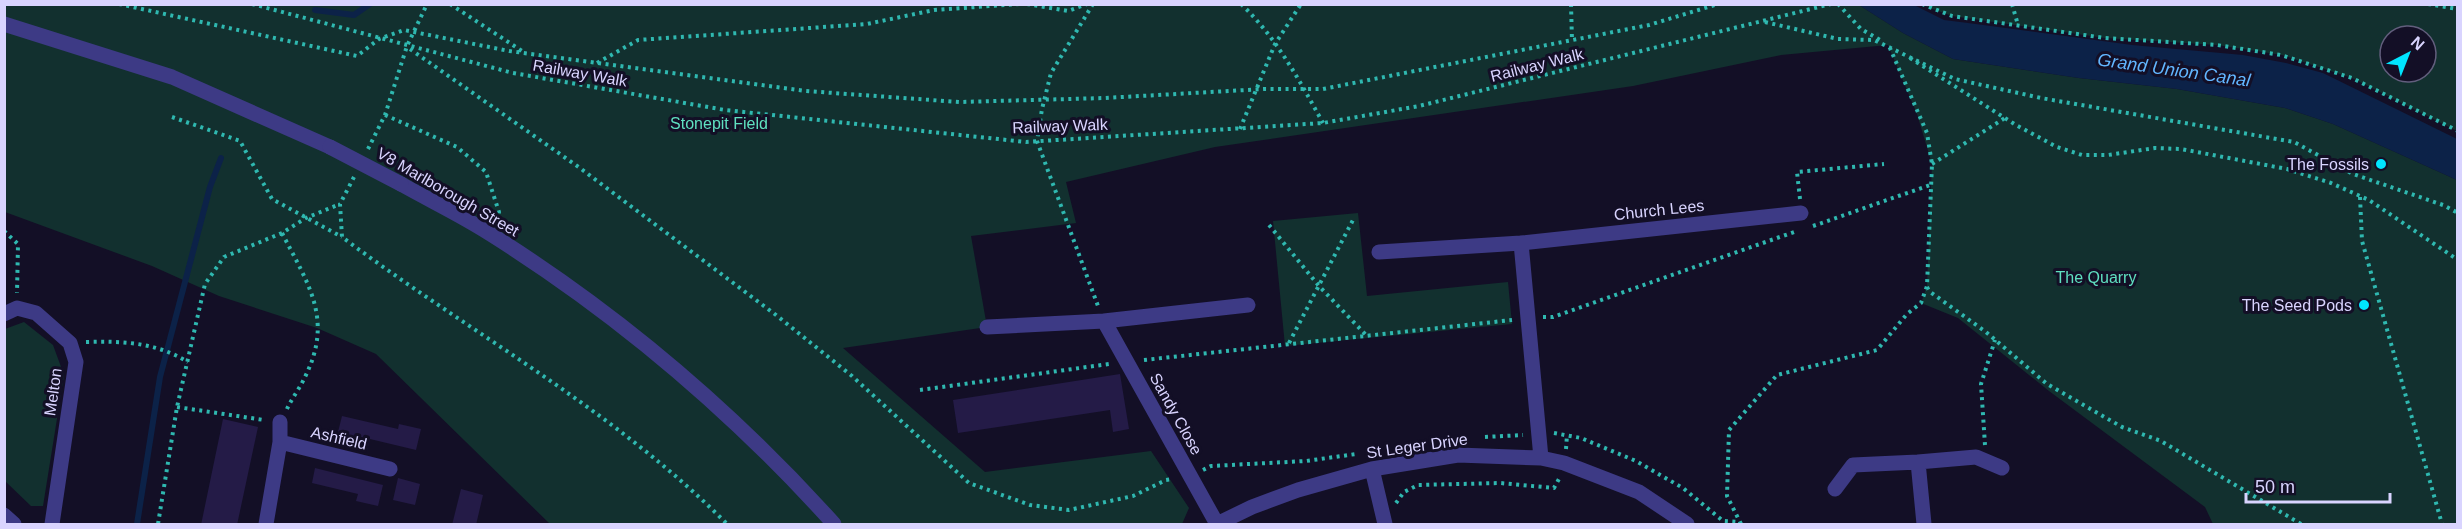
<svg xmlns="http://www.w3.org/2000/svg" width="2462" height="529" viewBox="0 0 2462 529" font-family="Helvetica,sans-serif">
  <rect width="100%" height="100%" fill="#130f26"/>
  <!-- green -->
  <path fill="#12302f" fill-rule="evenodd" d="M4,5H1859L1903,33L1953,59L2079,78L2177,89L2285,108L2333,124L2457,180V524H2213L2205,507L2049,391L1958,318L1921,303L1927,286L1932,164L1917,114L1888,45L1781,55L1633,86L1215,147L1066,182L1076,223L971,236L987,327L843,348L985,472L1151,451L1189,508L1182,524H550L376,354L317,328L219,296L152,266L5,212Z
    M1922,5H2457V131L2352,78L2282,55L2217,45L2105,38L1952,16ZM2390,36H2426V72H2390Z
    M1358,213L1367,296L1508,282L1512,324L1285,346L1273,221Z
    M24,322L53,345L64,375L43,506H31L5,481V329Z"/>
  <!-- water -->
  <path fill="#0c2248" d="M1859,5H1914L1944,20L1968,23L2132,45L2243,55L2286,63L2323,73L2457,139V180L2333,124L2285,108L2177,89L2079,78L1953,59L1903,33Z"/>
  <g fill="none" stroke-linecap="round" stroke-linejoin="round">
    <!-- stream -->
    <path stroke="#0c2248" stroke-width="6" d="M315,10L354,15L370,4
      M137,524L160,377L210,187L221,158"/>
  </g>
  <!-- building -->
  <path fill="#241b47" d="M1120,374L1129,429L1113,432L1110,410L958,433L953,400Z
    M342,416L398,429L399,424L421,429L416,450L370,439L367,451L335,444Z
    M223,419L258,427L237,525H201Z
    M315,468L383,485L378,506L356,501L358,494L312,483Z
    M398,478L420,484L415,505L393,500Z
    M461,489L483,495L476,525H452Z"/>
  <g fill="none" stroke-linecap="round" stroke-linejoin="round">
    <!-- path -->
    <path stroke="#2fb8b0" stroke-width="4" stroke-dasharray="3 4.5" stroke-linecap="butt" d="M119,4L357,56L379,39L404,30L509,51L806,91L959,102L1105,98L1264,89H1323L1649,25L1718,4
      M252,4L513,73L725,110L1026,142L1323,123L1419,106L1831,4
      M450,4L522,51
      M1027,4L1068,11L1087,4
      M1093,4L1051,73L1042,109L1037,141L1098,306
      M1241,4C1277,38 1299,80 1323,123
      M1571,4L1572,41
      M1838,4L1861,29L1880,40
      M1922,4L1952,16L2105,38L2217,45L2281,55L2352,78L2458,131
      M2012,4L2018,25
      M2428,4L2458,9
      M1765,22L1838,39L1874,40L1955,79L2041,98L2294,142L2353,174L2443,205L2458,213
      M410,49L580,168L776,315L852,376L969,483L1030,505L1069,510L1133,496L1166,480L1173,479
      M1910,58L2016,125L2057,147L2082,155H2108L2155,148L2181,149L2287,169L2331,183L2369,200L2458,260
      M597,63L638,40L867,24L934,10L1019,4
      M385,115L457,147L486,172L499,212L497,220
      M172,117L240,141L272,199L342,237
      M1240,129L1275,44L1301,4
      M368,149L385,115L407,46L427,4
      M1932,164L2005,118
      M354,177L340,204L342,237C470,333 614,410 727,524
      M2360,197L2362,241L2442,524
      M1800,199L1797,172L1884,164
      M1269,225L1319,286L1366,335
      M1813,226L1930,185
      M4,231L18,244L17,293
      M282,233C308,284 334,319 305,377C300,388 292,398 287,409
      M1927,287L1929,291L1986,332L2047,384L2122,427L2161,441L2301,524
      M1543,317H1553L1794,232
      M86,342C123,341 155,342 188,362
      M1289,343L1354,218
      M1144,360L1512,320
      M920,390L1109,364
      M177,407L264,420
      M1554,433L1581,438L1636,461L1683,488L1723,521L1739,522
      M1485,437L1523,435
      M1985,445L1981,384L1995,340
      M1566,449L1567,435
      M1203,470L1211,466L1306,461L1356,454
      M1396,503L1404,492L1418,485L1500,483L1554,488L1560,477
      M158,524L177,407L205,284L224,257L282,233L306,218L340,204
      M1741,524L1727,496L1729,430L1777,375L1877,350L1907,314L1921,303L1927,286L1932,164L1927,133L1889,46"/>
    <!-- minor -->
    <path stroke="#3d3a85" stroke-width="15" d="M4,24L172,77L330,147
      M401,184C431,201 463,216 492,235C619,315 734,413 834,524
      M1521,243L1801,213
      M1379,252L1521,243L1541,458
      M4,314L17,308L36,313L70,343L76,362L52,524
      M1104,321L1248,305
      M987,327L1104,321L1217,524
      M280,442L390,469
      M1918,462L1976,457L2002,468
      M1372,469L1385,524
      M1835,489L1853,465L1918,462L1924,524
      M4,515L14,524
      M266,524L280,442V422
      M1217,524L1252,507L1298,490L1372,469L1458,455L1541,458L1564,463L1639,492L1687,524"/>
    <!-- minor-bridge -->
    <path stroke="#3d3a85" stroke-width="15" d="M330,147L401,184"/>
  </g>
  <!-- markers -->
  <g fill="#00e5ff" stroke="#130f26" stroke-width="2">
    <circle cx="2381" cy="164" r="6"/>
    <circle cx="2364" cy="305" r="6"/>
  </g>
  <g text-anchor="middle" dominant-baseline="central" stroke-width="6" stroke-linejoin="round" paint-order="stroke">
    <!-- street labels -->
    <g font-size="16" fill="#d9d4ff" stroke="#130f26">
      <text transform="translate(1537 65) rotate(-14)">Railway Walk</text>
      <text transform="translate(580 73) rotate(10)">Railway Walk</text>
      <text transform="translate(1060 126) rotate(-2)">Railway Walk</text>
      <text transform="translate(448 192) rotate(30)">V8 Marlborough Street</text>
      <text transform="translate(1659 210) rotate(-6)">Church Lees</text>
      <text transform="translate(53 392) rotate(-82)">Melton</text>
      <text transform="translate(1176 414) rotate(61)">Sandy Close</text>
      <text transform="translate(339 438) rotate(13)">Ashfield</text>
      <text transform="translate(1417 446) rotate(-8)">St Leger Drive</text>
    </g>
    <!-- park labels -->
    <g font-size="16" fill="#5fe0c0" stroke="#130f26">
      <text x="719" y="123">Stonepit Field</text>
      <text x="2096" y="277">The Quarry</text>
    </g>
    <!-- poi labels -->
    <g font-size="16" fill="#d9d4ff" stroke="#130f26" text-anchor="end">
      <text x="2369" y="164">The Fossils</text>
      <text x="2352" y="305">The Seed Pods</text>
    </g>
    <!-- water labels -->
    <g font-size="18" font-style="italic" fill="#62b6ff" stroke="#130f26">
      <text transform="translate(2174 70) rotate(8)">Grand Union Canal</text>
    </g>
  </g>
  <!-- border -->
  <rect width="2462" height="529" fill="none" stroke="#d9d4ff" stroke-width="12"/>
  <!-- north arrow -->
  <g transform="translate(2408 54) rotate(42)"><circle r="28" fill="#130f26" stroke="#625e7d" stroke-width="1.5"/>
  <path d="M0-4.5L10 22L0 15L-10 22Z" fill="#00e5ff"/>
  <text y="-9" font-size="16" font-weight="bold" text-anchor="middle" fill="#d9d4ff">N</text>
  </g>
  <!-- scale -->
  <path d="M2246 493v9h144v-9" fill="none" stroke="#d9d4ff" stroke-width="3"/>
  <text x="2255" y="493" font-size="18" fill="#d9d4ff" stroke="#130f26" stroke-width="4.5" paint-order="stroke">50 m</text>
</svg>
